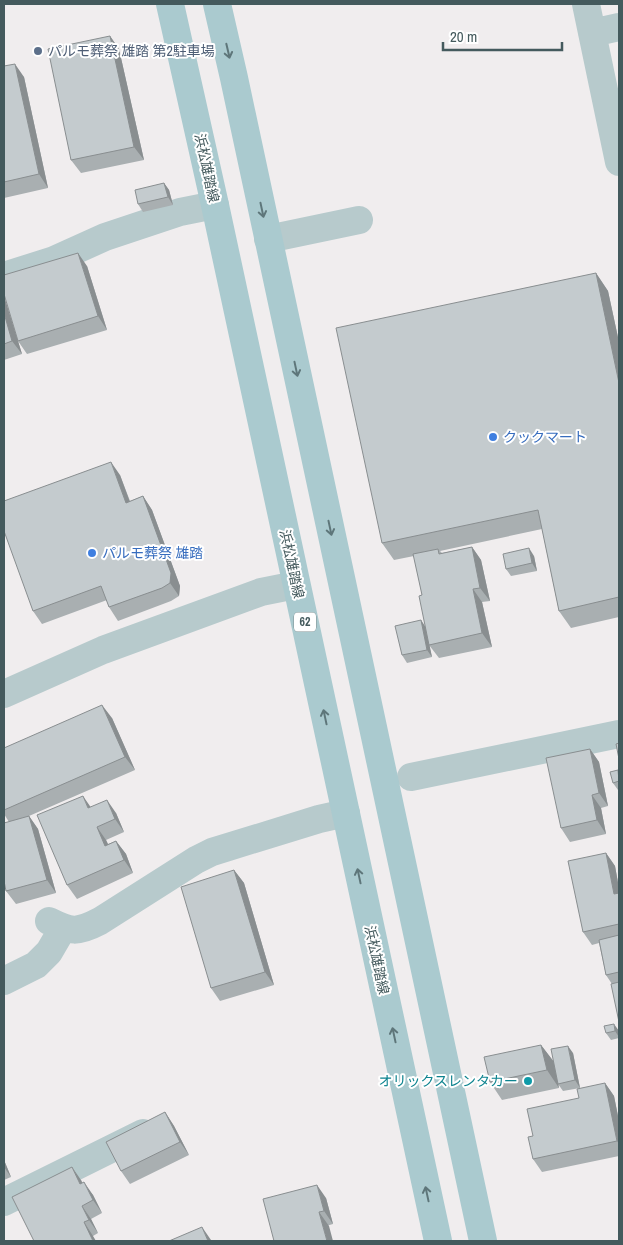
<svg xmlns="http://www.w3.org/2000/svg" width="623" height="1245" viewBox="0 0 623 1245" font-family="'Archivo Narrow','Noto Sans JP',sans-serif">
  <rect width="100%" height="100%" fill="#f0edee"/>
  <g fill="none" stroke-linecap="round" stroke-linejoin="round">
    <!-- minor -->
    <path stroke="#b7cacc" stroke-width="28" d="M586,4L619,162
      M592,33L619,27
      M268,239L359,220
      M4,276L54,260L105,237L180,212L215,205
      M4,694L103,650L261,592L296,585
      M411,777L619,734
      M49,921C71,932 77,933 100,921L196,860L212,852L319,819L346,813
      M4,981L36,965L49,952L63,928
      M4,1202L143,1133"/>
    <!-- major -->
    <path stroke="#aacacf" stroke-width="28" d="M170,4L215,205L438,1241
      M217,4L234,78L483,1241"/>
  </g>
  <!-- wall -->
  <path fill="#a9afb1" d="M110,36L119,49L144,160L81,173L71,160Z
    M4,66L24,77L48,188L4,198Z
    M164,183L169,190L173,205L143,212L138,204Z
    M87,266L107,330L27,354L18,341Z
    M596,273L608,291L619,342V617L571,628L559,611L542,529L440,551L442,553L472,547L481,560L490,601L482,602L492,647L439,658L429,645L432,657L407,663L402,655L421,620L426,628L422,595L414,556L394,560L382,543Z
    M4,296L22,354L4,360Z
    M120,475L130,501L143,496L152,510L180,586L179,596L171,601L118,621L109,607L107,600L42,624L33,611Z
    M534,556L537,571L511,576L506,569Z
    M112,718L135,770L29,816L38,829L56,893L16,904L6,891L9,822L4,814V748Z
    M590,749L599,762L608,806L601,808L606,834L570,842L561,828Z
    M618,770L619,772V790H618L613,783Z
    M91,807L116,813L124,832L106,840L108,844L116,841L126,854L133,873L77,899L67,885Z
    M606,853L615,866L619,888V1022L612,984L606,975L599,943L592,945L583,932Z
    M234,870L244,883L274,985L220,1001L211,988Z
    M619,1028V1038L611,1040L606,1033L618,1030Z
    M541,1045L554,1062L559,1088L502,1100L490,1082Z
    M573,1053L580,1088L563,1091L558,1084Z
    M605,1083L614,1096L619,1121V1156L542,1172L533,1159V1136L579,1098Z
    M165,1112L174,1126L189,1155L130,1184L121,1171Z
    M4,1160L11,1177L4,1180Z
    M81,1180L82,1183L93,1195L102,1213L91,1219L98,1233L93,1236L34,1241Z
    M326,1198L333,1224L274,1241Z"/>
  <!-- shaded-wall -->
  <path fill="#898e90" d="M110,36L119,49L144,160L134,147Z
    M15,64L24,77L48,188L39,174Z
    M164,183L169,190L173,205L168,197Z
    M78,253L87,266L107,330L98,316Z
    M596,273L608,291L619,342V383Z
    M4,296L22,354L12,341L4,313Z
    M111,462L120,475L135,516L126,503Z
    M143,496L152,510L180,586L179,596L170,583Z
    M472,547L481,560L490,601L480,588Z
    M529,548L534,556L537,571L532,563Z
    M473,589L482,602L492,647L482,633Z
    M421,620L426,628L432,657L427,650Z
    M102,705L112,718L135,770L125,757Z
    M590,749L599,762L608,806L599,793Z
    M592,795L601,808L606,834L597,820Z
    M83,796L92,809L88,808Z
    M107,800L116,813L124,832L115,819Z
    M29,816L38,829L56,893L47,880Z
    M97,827L106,840L115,859L105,846Z
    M116,841L126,854L133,873L124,860Z
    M606,853L615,866L619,888V902L614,894Z
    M234,870L244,883L274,985L265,972Z
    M614,1024L619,1031V1037L615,1031Z
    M541,1045L554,1062L559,1088L547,1070Z
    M568,1046L573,1053L580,1088L575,1080Z
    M605,1083L614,1096L619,1121V1144L617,1141Z
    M165,1112L174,1126L189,1155L180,1142Z
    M4,1160L11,1177L4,1167Z
    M72,1167L81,1180L89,1197L80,1184Z
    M84,1182L93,1195L102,1213L93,1200Z
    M317,1185L326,1198L333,1224L324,1211Z
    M82,1206L91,1219L98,1233L89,1220Z
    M319,1212L329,1226L333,1241H327Z
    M84,1222L93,1236L96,1241H93Z
    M202,1227L211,1240L212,1241H208Z"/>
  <!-- building -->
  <path fill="#c4cbce" stroke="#898e90" d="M110,36L134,147L71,160L48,49Z
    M15,64L39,174L4,182V66Z
    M164,183L168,197L138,204L135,190Z
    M78,253L98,316L18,341L4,294V275Z
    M596,273L619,383V597L559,611L538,510L382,543L336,328Z
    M4,313L12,341L4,344Z
    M111,462L126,503L143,496L171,573L170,583L162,588L109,607L101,586L33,611L4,531V501Z
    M472,547L480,588L473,589L482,633L429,645L419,596L422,595L413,554L438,549L439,554Z
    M529,548L532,563L506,569L503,554Z
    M421,620L427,650L402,655L395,626Z
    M102,705L125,757L4,810V748Z
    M619,743V759L616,744Z
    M590,749L599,793L592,795L597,820L561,828L546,758Z
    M618,770L619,781L613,783L610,772Z
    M83,796L88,808L107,800L115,819L97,827L105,846L116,841L124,860L67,885L37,815Z
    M29,816L47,880L6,891L4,881V823Z
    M606,853L614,894L619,893V924L583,932L568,861Z
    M234,870L265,972L211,988L181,887Z
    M619,935V972L606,975L599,940Z
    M619,982V1022L611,984Z
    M614,1024L615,1031L606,1033L604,1026Z
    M541,1045L547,1070L490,1082L484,1057Z
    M568,1046L575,1080L558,1084L551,1049Z
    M605,1083L617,1141L533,1159L528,1137L533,1136L527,1109L579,1098L577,1089Z
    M165,1112L180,1142L121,1171L106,1142Z
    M72,1167L80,1184L84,1182L93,1200L82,1206L89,1220L84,1222L93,1241H34L12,1197Z
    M317,1185L324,1211L319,1212L327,1241H274L263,1199Z
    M202,1227L208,1241H169Z"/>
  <!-- one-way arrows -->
  <defs><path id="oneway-shaft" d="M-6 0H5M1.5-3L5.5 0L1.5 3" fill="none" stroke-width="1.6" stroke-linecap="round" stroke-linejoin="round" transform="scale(1.25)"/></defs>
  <g stroke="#5e767a">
    <use href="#oneway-shaft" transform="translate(228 51) rotate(77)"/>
    <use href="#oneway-shaft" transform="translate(262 210) rotate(78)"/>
    <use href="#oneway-shaft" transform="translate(296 369) rotate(78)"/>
    <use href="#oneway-shaft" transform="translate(330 528) rotate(78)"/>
    <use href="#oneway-shaft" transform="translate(325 717) rotate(-102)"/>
    <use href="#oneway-shaft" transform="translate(359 876) rotate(-102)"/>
    <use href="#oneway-shaft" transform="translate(394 1035) rotate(-102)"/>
    <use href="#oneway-shaft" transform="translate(427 1194) rotate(-102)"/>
  </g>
  <!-- markers -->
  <circle fill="#5c6f8a" stroke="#fff" stroke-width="2" cx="38" cy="51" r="5"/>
  <g fill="#3f7fe0" stroke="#fff" stroke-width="2">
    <circle cx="493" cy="437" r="5"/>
    <circle cx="92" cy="553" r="5"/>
  </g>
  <circle fill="#0f9aa8" stroke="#fff" stroke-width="2" cx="528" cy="1081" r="5"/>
  <g text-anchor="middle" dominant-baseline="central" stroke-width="4" stroke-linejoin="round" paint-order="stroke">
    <!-- shield labels -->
    <rect fill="#fff" stroke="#7c8c8e" stroke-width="1" x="294" y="612.5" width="22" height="19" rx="4"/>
    <g font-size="12" font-weight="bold" fill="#445a5d">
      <text x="305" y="622">62</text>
    </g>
    <!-- service labels -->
    <g font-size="14" fill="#4e5e75" stroke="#fff" text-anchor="start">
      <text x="48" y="51">パルモ葬祭 雄踏 第2駐車場</text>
    </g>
    <!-- street labels -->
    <g font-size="14" fill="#445a5d" stroke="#fff">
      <text transform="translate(207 168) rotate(78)">浜松雄踏線</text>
      <text transform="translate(292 564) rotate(78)">浜松雄踏線</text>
      <text transform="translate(377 960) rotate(78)">浜松雄踏線</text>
    </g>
    <!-- shop labels -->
    <g font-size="14" fill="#366cbe" stroke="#fff" text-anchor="start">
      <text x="503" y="437">クックマート</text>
      <text x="102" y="553">パルモ葬祭 雄踏</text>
    </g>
    <!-- culture labels -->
    <g font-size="14" fill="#0d838f" stroke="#fff" text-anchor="end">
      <text x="518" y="1081">オリックスレンタカー</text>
    </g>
  </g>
  <!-- border -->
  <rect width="623" height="1245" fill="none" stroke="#445a5d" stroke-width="10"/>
  <!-- scale -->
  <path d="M443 42v8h119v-8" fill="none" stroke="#445a5d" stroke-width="2.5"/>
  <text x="450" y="42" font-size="15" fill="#445a5d" stroke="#ffffff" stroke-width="4" paint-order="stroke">20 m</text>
</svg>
